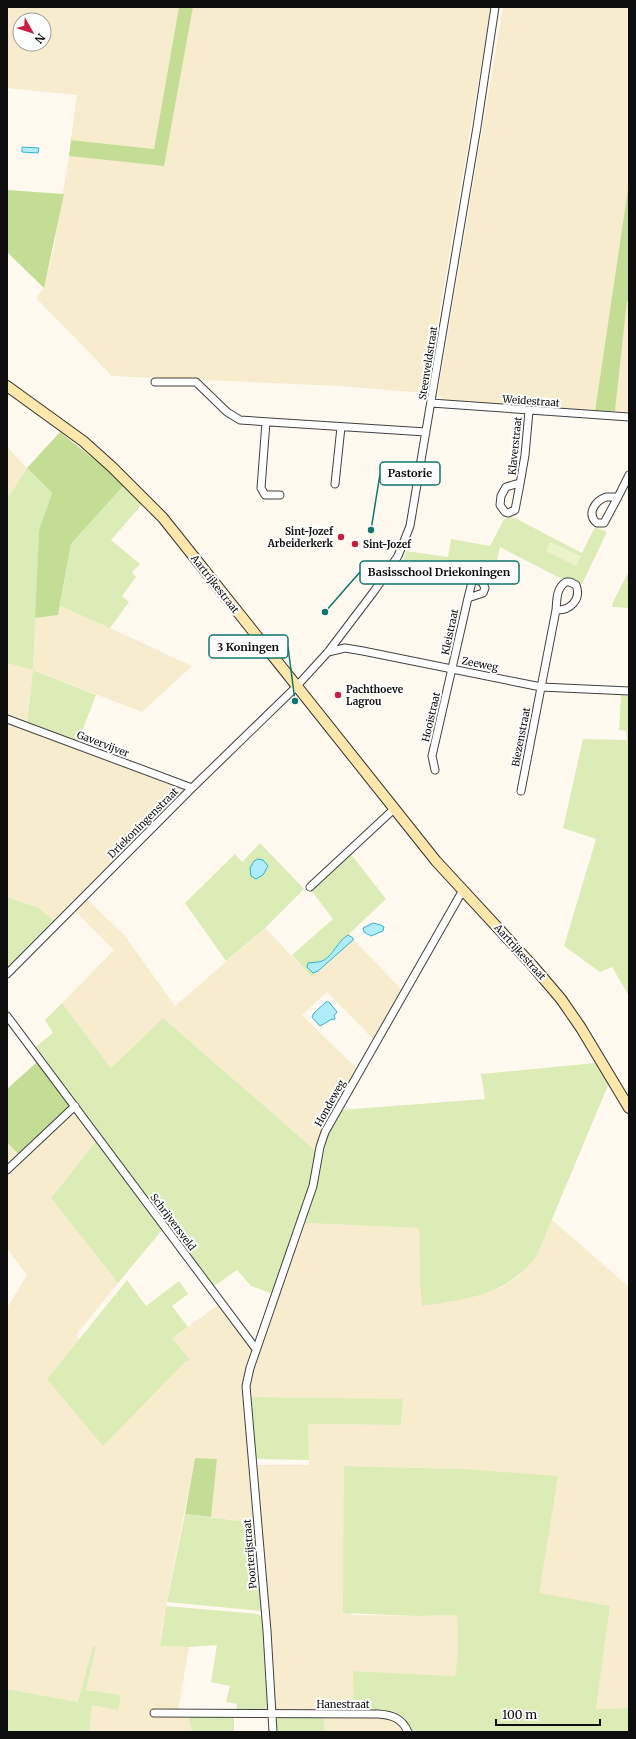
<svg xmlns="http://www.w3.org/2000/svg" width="636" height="1739" viewBox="0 0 636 1739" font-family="Merriweather,serif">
  <rect width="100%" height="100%" fill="#fff9f0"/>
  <!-- farmland -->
  <path fill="#f7eccd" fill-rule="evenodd" d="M7,7H179L154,149L71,140L77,95L7,88ZM20,20H44V44H20Z
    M193,7H491L426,393L341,386L112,376L36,298L44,288L54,247L69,156L164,165Z
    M503,7H629V182L595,411L447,400L442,399L439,395L438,392Z
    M627,301H629V412L615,411Z
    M7,447L27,468L7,499Z
    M60,606L110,628L192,666L142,712L33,670L27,722L7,715V663L33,670L35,618L58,615Z
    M7,723L182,789L181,794L55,921L37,907L7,897Z
    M87,899L125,936L175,1006L265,928L312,977L354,940L402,990L374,1040L327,992L302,1015L357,1069L323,1128L316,1151L163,1018L111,1068L62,1003L114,950L75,911Z
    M72,1113L80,1116L97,1140L51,1198L118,1283L76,1335L79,1339L47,1379L185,1362L189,1360L172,1338L220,1304L253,1350L245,1373L249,1459L255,1523L211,1517L217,1459L195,1458L162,1626L160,1646L189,1647L178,1711H153L154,1716L188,1715L192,1732H89L92,1705L121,1695L86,1690L96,1647L93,1646L79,1702L7,1689V1308L27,1275L7,1249V1173Z
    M7,1142L19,1155L7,1166Z
    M551,1219L629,1287V1708L596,1709L610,1606L539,1594L463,1469L345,1466L343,1613H351V1615L416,1616L457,1615L458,1653L455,1676L353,1671L387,1714L408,1732H325L323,1714L275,1711L274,1708L256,1465H309L308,1424L401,1425L403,1399L250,1397L249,1390L255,1365L305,1223L419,1228L420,1284L422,1306L457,1300L500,1288L518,1277L537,1255Z"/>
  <!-- green -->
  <path fill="#dcecb6" d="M27,468L52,493L39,530L33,670L96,695L78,742L27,722L33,670L7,663V499Z
    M125,484L143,503L111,540L140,564L132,572L136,577L122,596L129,602L110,628L60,606L71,544Z
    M513,517L582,553L595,527L607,532L582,584L574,579L560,578L500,547L494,573L490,574L485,577L477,573L466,578L468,570L403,561L406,551L448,557L451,539L490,546L504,519Z
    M629,571V608L612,607L613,602Z
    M621,695L629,696V996L612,967L600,972L564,946L596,839L563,828L583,739L627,740L626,731L619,730Z
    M260,843L304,889L265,928L226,961L185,903L235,854L242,862Z
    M350,853L386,899L349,934L354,940L312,977L292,955L333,919L310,889Z
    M7,897L37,907L55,921L7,968Z
    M62,1003L111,1068L163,1018L316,1151L313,1174L273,1294L251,1286L237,1270L214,1286L75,1102L33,1049L53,1033L45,1020Z
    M595,1063L609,1083L537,1255C509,1295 467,1299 422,1306L420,1284L419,1228L305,1223L318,1183L327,1137L340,1110L485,1099L481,1074Z
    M97,1140L163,1227L162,1230L118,1283L51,1198Z
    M127,1280L146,1306L179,1281L188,1294L172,1306L188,1327L172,1338L190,1360L185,1362L103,1446L47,1379Z
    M250,1397L403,1399L401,1425L308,1424L309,1460L255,1459Z
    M344,1466L463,1469L558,1476L539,1593L610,1606L596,1709L629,1708V1732H408L394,1716L354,1714L353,1671L455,1676L458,1653L457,1615L416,1616L343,1613Z
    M185,1514L255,1523L262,1611L167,1602Z
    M166,1606L258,1614L262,1617L263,1623L269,1706L265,1712H236L237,1704L226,1702L230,1686L211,1682L217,1645L189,1647L160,1646Z
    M93,1646L96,1647L86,1690L121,1695L118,1710L92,1705L89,1732H7V1689L78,1702Z
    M271,1714H323L325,1732H273Z
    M188,1715H232L234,1717V1732H192Z"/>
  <!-- forest -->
  <path fill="#c3de94" d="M179,7H193L164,166L69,156L71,140L154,149Z
    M629,182V301H627L615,411H595Z
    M7,190L64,194L44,288L7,252Z
    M60,432L125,484L71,544L58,615L35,618L39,530L52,493L27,468Z
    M37,1062L71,1108L19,1155L7,1142V1089Z
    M195,1458L217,1459L211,1517L185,1514Z"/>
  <!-- pitch -->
  <path fill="#ecf3c9" d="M550,542L581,556L576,566L546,551Z"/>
  <!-- water -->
  <path fill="#b0ecfa" stroke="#32b2d6" d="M22,147L39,148L38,153L22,152Z
    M258,859L263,860L268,866L263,875L256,879L251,876L250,868L254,861Z
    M373,923L381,925L384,927L383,931L371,936L364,932L363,928Z
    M348,935L353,938V940L318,971L313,973L307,967L308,963C313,962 319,963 324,960C334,954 337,942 348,935Z
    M326,1002H329L337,1012L334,1016L335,1018L334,1020L332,1019L320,1026L312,1017L314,1013Z"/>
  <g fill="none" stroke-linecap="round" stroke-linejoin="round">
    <defs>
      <path id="street" d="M155,382H196L227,412L240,420L426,432
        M431,403L629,417
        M266,422L261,488L265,495H280
        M335,484L341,427
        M516,484H520L515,510L508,513L505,512L500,505L501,496L506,487Z
        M520,484L525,455L529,411
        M606,497H618L604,523H597C586,514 595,501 606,497Z
        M618,497L629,475
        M566,582H570L576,585C582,600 569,611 556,610C557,600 556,588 566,582Z
        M328,652L345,648L363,651L541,687L629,691
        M7,719L192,788
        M435,770L432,756L468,598L483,593L485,588L482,582L475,580L472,582L468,598
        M521,791L556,610
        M310,887L394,809
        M7,974L192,788L296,687L328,652L375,590L398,556L410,526L477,127L495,7
        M7,1016L256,1349
        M7,1170L75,1106
        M154,1713L378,1714C392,1715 402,1718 408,1732
        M273,1732L267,1631L246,1386L250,1368L313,1186L320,1147L325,1132L463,890"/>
      <path id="secondary" d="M7,386L83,441L112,467L163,518L436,861L532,965L561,999L581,1028L629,1108"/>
    </defs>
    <!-- street casing -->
    <use href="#street" stroke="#414141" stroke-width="9"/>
    <!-- secondary casing -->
    <use href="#secondary" stroke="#303030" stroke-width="12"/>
    <!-- street -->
    <use href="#street" stroke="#fff" stroke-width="7"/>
    <!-- secondary -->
    <use href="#secondary" stroke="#ffe6ab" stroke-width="10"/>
  </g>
  <!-- markers -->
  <g fill="#c81d43" stroke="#fff" stroke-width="1.5">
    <circle cx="341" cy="537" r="4"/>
    <circle cx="355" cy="544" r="4"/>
    <circle cx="338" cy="695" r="4"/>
  </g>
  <g text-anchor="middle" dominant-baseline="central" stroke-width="4" stroke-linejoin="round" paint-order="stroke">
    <!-- street labels -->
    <g font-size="10" fill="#0e0e0e" stroke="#fff">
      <text transform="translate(428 363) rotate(-81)">Steenveldstraat</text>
      <text transform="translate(531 401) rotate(4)">Weidestraat</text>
      <text transform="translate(515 446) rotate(-84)">Klaverstraat</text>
      <text transform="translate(215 584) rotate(52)">Aartrijkestraat</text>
      <text transform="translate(450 632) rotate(-78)">Kleistraat</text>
      <text transform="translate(480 664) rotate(11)">Zeeweg</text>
      <text transform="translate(431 717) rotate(-77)">Hooistraat</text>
      <text transform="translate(521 737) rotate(-79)">Biezenstraat</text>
      <text transform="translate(103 744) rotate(21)">Gavervijver</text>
      <text transform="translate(143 823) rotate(-45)">Driekoningenstraat</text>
      <text transform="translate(520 952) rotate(48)">Aartrijkestraat</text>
      <text transform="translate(330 1103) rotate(-61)">Hondeweg</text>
      <text transform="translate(173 1222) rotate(53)">Schrijversveld</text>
      <text transform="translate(250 1554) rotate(-95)">Poorterijstraat</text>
      <text x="343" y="1704">Hanestraat</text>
    </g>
    <!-- poi labels -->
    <g font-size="10" font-weight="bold" fill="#0e0e0e" stroke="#fff" text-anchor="start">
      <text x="333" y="531" text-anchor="end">Sint-Jozef<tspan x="333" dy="12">Arbeiderkerk</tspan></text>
      <text x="363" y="544">Sint-Jozef</text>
      <text x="346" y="689">Pachthoeve<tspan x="346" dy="12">Lagrou</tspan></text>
    </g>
  </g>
  <!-- callouts -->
  <path fill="none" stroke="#0f766e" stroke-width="1.5" d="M371 530L380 474M325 612L360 572M295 701L288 647"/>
  <g fill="#0f766e" stroke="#fff" stroke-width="1.5">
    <circle cx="371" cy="530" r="4"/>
    <circle cx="325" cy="612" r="4"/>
    <circle cx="295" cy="701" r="4"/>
  </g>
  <g fill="#fff" stroke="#0f766e" stroke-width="1.5">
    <rect x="380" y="462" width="60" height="23" rx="4"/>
    <rect x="360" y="561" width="159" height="23" rx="4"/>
    <rect x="209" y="635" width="79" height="23" rx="4"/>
  </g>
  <g font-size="11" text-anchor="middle" font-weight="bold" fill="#0e0e0e">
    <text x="410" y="477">Pastorie</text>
    <text x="439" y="576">Basisschool Driekoningen</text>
    <text x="248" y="651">3 Koningen</text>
  </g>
  <!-- border -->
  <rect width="636" height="1739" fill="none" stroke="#0e0e0e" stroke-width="16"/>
  <!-- north arrow -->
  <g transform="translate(32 32) rotate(129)"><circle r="19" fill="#ffffff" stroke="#9f9f9f"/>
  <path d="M0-3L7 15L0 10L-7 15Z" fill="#c81d43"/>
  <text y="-6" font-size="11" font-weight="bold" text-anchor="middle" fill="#0e0e0e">N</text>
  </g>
  <!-- scale -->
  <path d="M496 1719v6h104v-6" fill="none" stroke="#0e0e0e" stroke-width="2"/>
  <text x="502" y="1719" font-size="12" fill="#0e0e0e" stroke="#ffffff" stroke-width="3" paint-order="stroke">100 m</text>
</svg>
